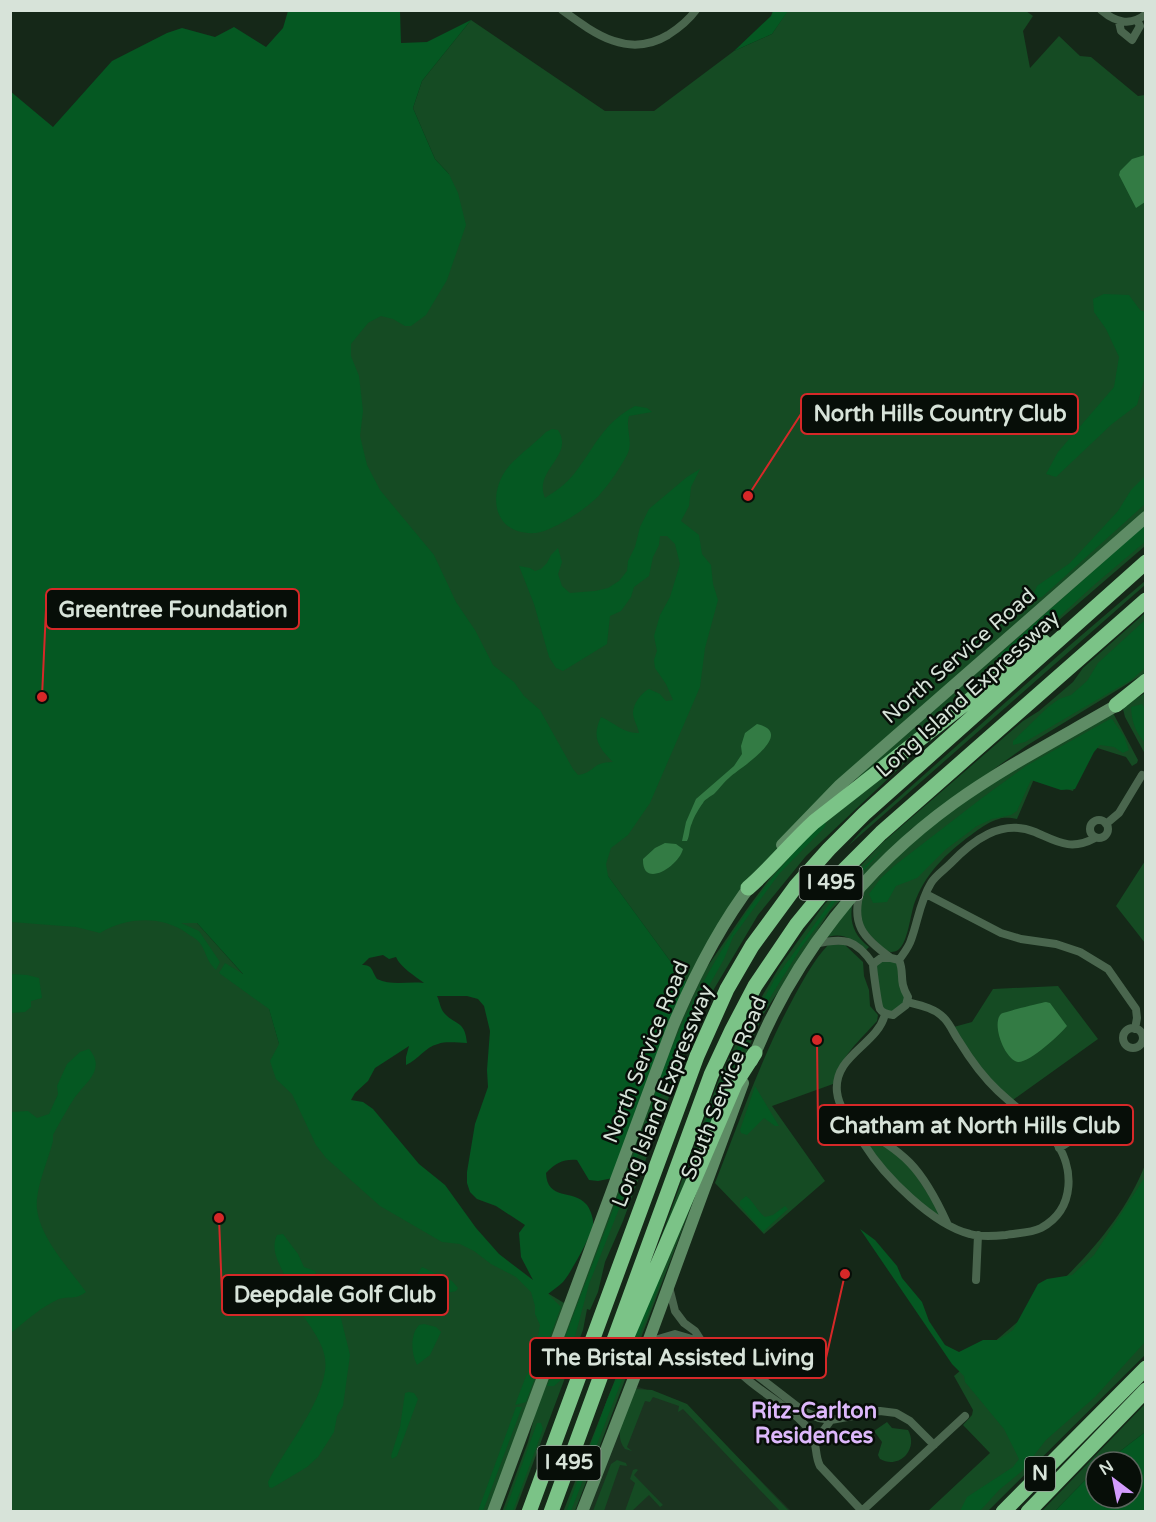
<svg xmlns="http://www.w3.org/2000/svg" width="1156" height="1522" viewBox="0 0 1156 1522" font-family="'Varela Round',sans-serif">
  <rect width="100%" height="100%" fill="#152818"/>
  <!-- built -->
  <path fill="#1b3420" d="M633,1385L679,1401L686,1405L791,1511L587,1512Z"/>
  <!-- green -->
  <path fill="#154b23" d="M788,10L1026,11L1033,16L1023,31L1030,68L1059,36L1080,56L1091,57L1138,96L1145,95V517L840,785L766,864L690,988L367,548L332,383L358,317L449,174L435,159L413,108L422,81L471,20L605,111H654L734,51L772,34Z
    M10,275L125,918L197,923L267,1001L291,1086L488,1257L569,1306L493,1511H11Z
    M1145,521V546L1029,646L858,779L857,777Z
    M1145,581V585L848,846L862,830L1069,646Z
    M1145,613V673L1026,746L911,829L830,911L763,1015L654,1261L660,1240L718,1082L742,1030L780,966L823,906L881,844L1023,721L1039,711L1073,682L1083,668Z
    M1145,693V754L1125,717L1123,709L1125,705Z
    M962,709L806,856L758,915L714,989L685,1054L623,1221L605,1262L598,1292L590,1310L587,1309L583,1330L515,1511L502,1512L528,1442L535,1414L675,1034L705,970L747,909L796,843Z
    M1113,713L1138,760L1137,763L1132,766L1126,757L1091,746L1073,791L1034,779L1017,819C1011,818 1004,817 999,819C990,821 982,827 975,832C950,850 928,870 916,899C910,912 909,942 898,950C888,956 881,947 875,940C865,930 857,921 859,905C860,893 871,884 879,876C943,804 1031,761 1113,713Z
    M1145,861V943L1116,906Z
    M854,898C848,918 852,934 869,947L866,950C851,938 840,930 821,940Z
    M844,944L863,962L864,976L869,990L870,1006L878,1015L877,1021C860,1040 839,1058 833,1084L772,1106L825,1181L764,1234L715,1183C740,1120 762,1055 795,995C805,977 814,960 828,945Z
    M881,958L899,960L908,997L893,1015L880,1009L873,964Z
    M1058,986L1098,1039L1010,1102L998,1091L950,1028L972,1022L993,989Z
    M851,1123L905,1158L947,1224L897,1185Z
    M1145,1165V1355L988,1511L927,1512L990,1453L963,1425L972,1415L973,1410L954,1376C1021,1318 1112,1250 1145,1165Z
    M700,1183L575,1511L563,1512L631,1339Z
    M636,1389L652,1390L687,1404L789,1511H780L683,1409L678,1412L679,1406L653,1397L650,1402L645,1401L627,1447L632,1451L625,1449C611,1433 629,1405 636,1389Z
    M1145,1404V1432L1106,1462H1096V1469L1055,1511L1041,1512Z
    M887,1422L892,1428L908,1430C919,1449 899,1470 880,1459L878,1455L882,1442L874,1431Z
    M617,1460L626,1463L627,1466L620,1465L604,1511H593L611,1464Z
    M636,1469L638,1470L634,1475L663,1505L660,1507L649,1495L632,1511H625L635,1483L630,1479L633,1470Z"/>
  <!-- forest -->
  <path fill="#055822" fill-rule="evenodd" d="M288,11H400L401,43L427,42L471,20L422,81L413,108L435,159L449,174L458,193L466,225L447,280L426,315L411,326H405L393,319L381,316L368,323L351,344V356L359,376L363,411L360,436L367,465L380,490L434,555L456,602L475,630L493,665L514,682L524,696L540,710L573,769L578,775C595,773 591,762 613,762C599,748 591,738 601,717C615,723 624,734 639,733C638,727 633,719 633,713C633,704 641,693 649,689L660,694L666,701L673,700L666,684L655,668L654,660L657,651L654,636L660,615L670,597L680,564L675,544L667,536H660L659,545L653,557L649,576L634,587L631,597L621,611L610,616L607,644L563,671L556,668L549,657L534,604L519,566L530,568L535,571L541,569L547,563L551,555L558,548L562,562L558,574L562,586L570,593L595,591L608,588L619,581L627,571L628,561L635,547L640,527L649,509L687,477L700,469L691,487L689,506L681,521L699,535L702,554L711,565L713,584L718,600L705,648L700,687L650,803L628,835L611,848L606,864L608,876L690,988L613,1178L598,1181L589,1180L577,1160C563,1159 556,1163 546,1173C547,1201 573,1189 586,1204C590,1208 594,1219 593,1225C592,1235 570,1274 563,1282C559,1286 553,1290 548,1294L561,1307L526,1402L515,1405L526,1376L533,1364L540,1325L535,1314V1306L531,1292L516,1277L491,1264L474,1251L460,1244L442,1242L380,1206L326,1158L316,1145L292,1094L276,1079L270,1061L279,1044L269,1009L219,973L225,963L243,974L197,923H181L199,931L220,962L216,970C205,959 207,952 199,942C197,939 191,936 188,934C162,915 127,917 100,933L76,927L11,922L10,91L53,127L112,61L167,33L182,28L215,37L234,27L266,47L283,28ZM383,955L389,959L396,957C400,967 415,976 424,983C408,981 392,986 377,979C371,970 373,965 362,965L369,958ZM437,996H467L478,999L484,1006L490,1031L487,1070L488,1087L475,1124L467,1172V1183L470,1192L477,1199L496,1206L525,1225L519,1233L521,1257L533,1280L499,1254L476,1228L445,1185L419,1164L373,1109L363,1102L351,1100L355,1093L368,1081L375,1068L409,1046L406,1057V1065C418,1060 425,1047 438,1044C446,1041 458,1043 467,1043C465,1021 457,1026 445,1014C440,1009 440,1002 437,996Z
    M773,11H788L772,34L734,51L771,16Z
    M1104,294L1129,295L1140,310L1145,312V376L1137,405L1112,424L1056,477L1046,474L1058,452L1114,387L1119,357L1106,329L1094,312L1093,299Z
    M635,406L647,408L652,412L629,416C625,429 634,442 627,455C620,468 610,483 601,493C590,507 553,531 536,533C493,536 486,494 509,466C520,454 535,443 546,432L552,429L558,430C575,456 533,470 545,498C556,491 566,484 574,474C595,447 603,423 635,406Z
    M1145,476V504L1042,597L1031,600L1037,586L1070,563L1118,511L1131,490Z
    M1145,525V542L1094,585L1045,630L1014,650L1000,662L995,661L1001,653Z
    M1145,620V668L1131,680L1025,742L1013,745V741L1048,707L1059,699L1071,695L1087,681L1098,663Z
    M1142,704L1145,709V743C1135,731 1132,723 1131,707Z
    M1110,719H1112L1124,736L1129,750L1123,753L1114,747L1100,745L1094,752L1075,789L1061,790L1031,780L1017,811L1011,815L992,819L977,826L945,850L917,878L896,886L887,902L873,903L869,894L881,878L894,866L982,798L1026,766Z
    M824,822L826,824L824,828L779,874L733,937L724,959L696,1009L685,1035L677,1064L653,1111L619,1209L589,1284L566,1370L562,1379L554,1386H547C579,1299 612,1212 645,1125C653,1102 659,1078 668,1056C704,970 755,887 824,822Z
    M884,848L835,902L801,948L768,1001L730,1072L695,1159L708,1115L731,1060L774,980L838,892Z
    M11,974L27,975L39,978L42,998L31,1001V1007L25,1012L11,1013Z
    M89,1049C106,1069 87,1081 75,1097C67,1109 60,1122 53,1135V1141C48,1160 39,1180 37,1199C33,1231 69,1268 86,1292C74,1301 71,1295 59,1299C41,1307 26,1321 11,1333V1112L28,1111L37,1118L49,1114L58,1094L57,1086L67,1064L80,1052Z
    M755,1086L779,1126H775L764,1118L747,1135L741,1133L740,1130Z
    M1145,1177V1342L1095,1397L1046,1440L1021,1472L999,1490L980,1511H960L967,1497L1013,1467L1019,1459L1004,1429L965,1382L964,1376L952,1364L860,1229L875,1240L897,1266L902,1278L922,1302L929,1321L945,1345L959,1352L983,1340H998L1013,1330L1038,1284L1047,1279L1072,1275L1094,1255Z
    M746,1196C754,1202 757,1211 765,1217L773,1215L785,1206L788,1209L763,1232L740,1206V1201Z
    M283,1234L298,1254L304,1267L315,1271L323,1293L338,1306L350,1355L343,1406L337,1416L334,1432L318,1457L307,1467L272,1488L269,1487L268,1482C284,1450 320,1407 325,1371C329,1347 310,1328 299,1309C292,1296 287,1283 282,1270C277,1259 271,1248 277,1235Z
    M422,1267L452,1281L458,1288L456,1291L447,1293L420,1285L417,1283V1274Z
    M659,1278L661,1280L571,1511L566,1512L607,1400Z
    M424,1324L436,1327L441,1332L430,1355L417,1365C411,1353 410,1335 419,1325Z
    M409,1392L414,1393L418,1399L397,1456L392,1459L391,1456L400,1427L405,1393Z
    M516,1407H522L483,1511H478Z
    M537,1423H541L543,1429L513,1511H505Z
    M1145,1432V1511H1055L1096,1469V1498H1132V1462H1106Z"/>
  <!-- water -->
  <path fill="#337b44" d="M1145,155V202L1136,208L1119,175L1120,171L1132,159Z
    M757,724C797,733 740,768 730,777C724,782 719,789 714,794C710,797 705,799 703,803C699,808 694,817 692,823C689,829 690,835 687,841H682L686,822L696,799L734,766L742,754L741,746L745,733Z
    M665,843L676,844L683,849C679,866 642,890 643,859L655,848Z
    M1046,1002L1050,1003L1067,1026C1060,1035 1029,1063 1018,1062C1005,1060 991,1024 1001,1014C1004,1012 1040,1003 1046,1002Z"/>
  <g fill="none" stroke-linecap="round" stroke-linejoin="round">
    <!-- minor -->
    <path stroke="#4a664e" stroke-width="8" d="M562,10C595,34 628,59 668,35C679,28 688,21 696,10
      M1101,10C1115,22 1130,27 1146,14
      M1119,22L1121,31L1132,40L1140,26L1137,20
      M1090 829a9 9 0 1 1 18 0a9 9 0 1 1-18 0Z
      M1106,824L1119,813L1142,775
      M861,889C850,924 863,938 891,958
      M926,894L1001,933L1021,939L1056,944L1080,952L1108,969L1136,1009L1137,1018L1135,1029
      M815,944C844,937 856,939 873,964
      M881,958H891L899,960C905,974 898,980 908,997L906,1005L893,1015C888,1014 883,1014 880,1009C878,1006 873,969 873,964Z
      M899,960C903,954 909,947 911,940C918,921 920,901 931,883C935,876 944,870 950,864C972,841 1001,818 1035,832C1058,842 1071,851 1095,838
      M885,1014C878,1045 833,1055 837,1092C839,1110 855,1129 864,1144C884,1176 933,1225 970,1234C980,1237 995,1236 1006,1235C1017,1233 1031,1233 1041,1228C1076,1209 1075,1166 1053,1138C1049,1132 1041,1128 1036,1123C1023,1113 1010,1102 998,1091C982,1076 970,1059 959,1041C954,1034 950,1024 944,1018C935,1008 919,1005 907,1002
      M1123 1038a10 10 0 1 1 20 0a10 10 0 1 1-20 0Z
      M851,1123C905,1151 922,1168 947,1223
      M1059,1148L1102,1121
      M976,1280L978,1235
      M669,1287L675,1311L684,1323L695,1331L702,1342L730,1361L745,1366L803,1411L819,1418L831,1420L880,1411L896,1413L910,1421L934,1445
      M648,1342L675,1334L702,1342
      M730,1361C751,1390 790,1404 810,1431C818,1442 814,1455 820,1466L863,1512
      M815,1442L831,1420
      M862,1511L965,1416"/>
    <!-- secondary -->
    <path stroke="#5e8c65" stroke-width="12" d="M782,845L840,785L1146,517
      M752,1061C793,958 864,868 954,803C1007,765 1066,735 1122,702
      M493,1512L673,1026C694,976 720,925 753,882
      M582,1512L648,1342L743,1083"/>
    <!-- motorway -->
    <path stroke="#7bc387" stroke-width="15" d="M1116,705L1146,681
      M748,888C772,867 791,843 814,822L1044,642
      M616,1362L735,1084L755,1053
      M529,1512L697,1056L727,989L752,946L796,886L829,849L864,814L1146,562
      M551,1512L711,1075L732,1030L755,986L797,924L829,885L881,833L1146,600
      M1003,1512L1146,1368
      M1028,1512L1146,1390"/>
  </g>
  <g text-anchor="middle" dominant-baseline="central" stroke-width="5" stroke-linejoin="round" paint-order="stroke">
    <!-- shield labels -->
    <g fill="#070e08" stroke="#99a39a" stroke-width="1.5">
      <rect x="799.5" y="866" width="63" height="34" rx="4.5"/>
      <rect x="537.5" y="1446" width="63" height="34" rx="4.5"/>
      <rect x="1025" y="1457" width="30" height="34" rx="4.5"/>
    </g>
    <g font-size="20" font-weight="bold" fill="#d7e3d9">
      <text x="831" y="883">I 495</text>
      <text x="569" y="1463">I 495</text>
      <text x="1040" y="1474">N</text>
    </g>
    <!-- street labels -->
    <g font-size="21" fill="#d7e3d9" stroke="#070e08">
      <text transform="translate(959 656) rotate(-41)">North Service Road</text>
      <text transform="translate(968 694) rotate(-42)">Long Island Expressway</text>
      <text transform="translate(646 1052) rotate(-68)">North Service Road</text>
      <text transform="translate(724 1088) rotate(-68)">South Service Road</text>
      <text transform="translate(663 1096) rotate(-68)">Long Island Expressway</text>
    </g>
    <!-- neighbourhood labels -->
    <g font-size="22" font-weight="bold" fill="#ddb8fb" stroke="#070e08">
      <text x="814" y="1411">Ritz-Carlton<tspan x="814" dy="25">Residences</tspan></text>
    </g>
  </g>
  <!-- callouts -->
  <path fill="none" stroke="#d62828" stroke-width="2" d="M748 496L801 414M42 697L46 609M817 1040L818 1125M219 1218L222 1295M845 1274L826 1358"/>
  <g fill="#d62828" stroke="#070e08" stroke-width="2">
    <circle cx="748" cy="496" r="6"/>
    <circle cx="42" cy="697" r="6"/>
    <circle cx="817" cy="1040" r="6"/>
    <circle cx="219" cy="1218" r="6"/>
    <circle cx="845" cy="1274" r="6"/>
  </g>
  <g fill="#070e08" stroke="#d62828" stroke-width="2">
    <rect x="801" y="394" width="277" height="40" rx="6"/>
    <rect x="46" y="589" width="253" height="40" rx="6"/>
    <rect x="818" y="1105" width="315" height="40" rx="6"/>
    <rect x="222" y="1275" width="226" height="40" rx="6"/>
    <rect x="530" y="1338" width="296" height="40" rx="6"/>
  </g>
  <g font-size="22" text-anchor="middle" font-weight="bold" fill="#d7e3d9">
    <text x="940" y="421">North Hills Country Club</text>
    <text x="173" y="617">Greentree Foundation</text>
    <text x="975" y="1133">Chatham at North Hills Club</text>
    <text x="335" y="1302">Deepdale Golf Club</text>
    <text x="678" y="1365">The Bristal Assisted Living</text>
  </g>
  <!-- border -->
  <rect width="1156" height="1522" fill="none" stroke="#d7e3d9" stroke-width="24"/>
  <!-- north arrow -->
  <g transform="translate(1114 1480) rotate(328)"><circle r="28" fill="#070e08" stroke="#5a635c" stroke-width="1.5"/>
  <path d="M0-4.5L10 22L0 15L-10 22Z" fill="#d39cfd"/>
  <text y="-9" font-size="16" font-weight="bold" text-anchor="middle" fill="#d7e3d9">N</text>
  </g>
</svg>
